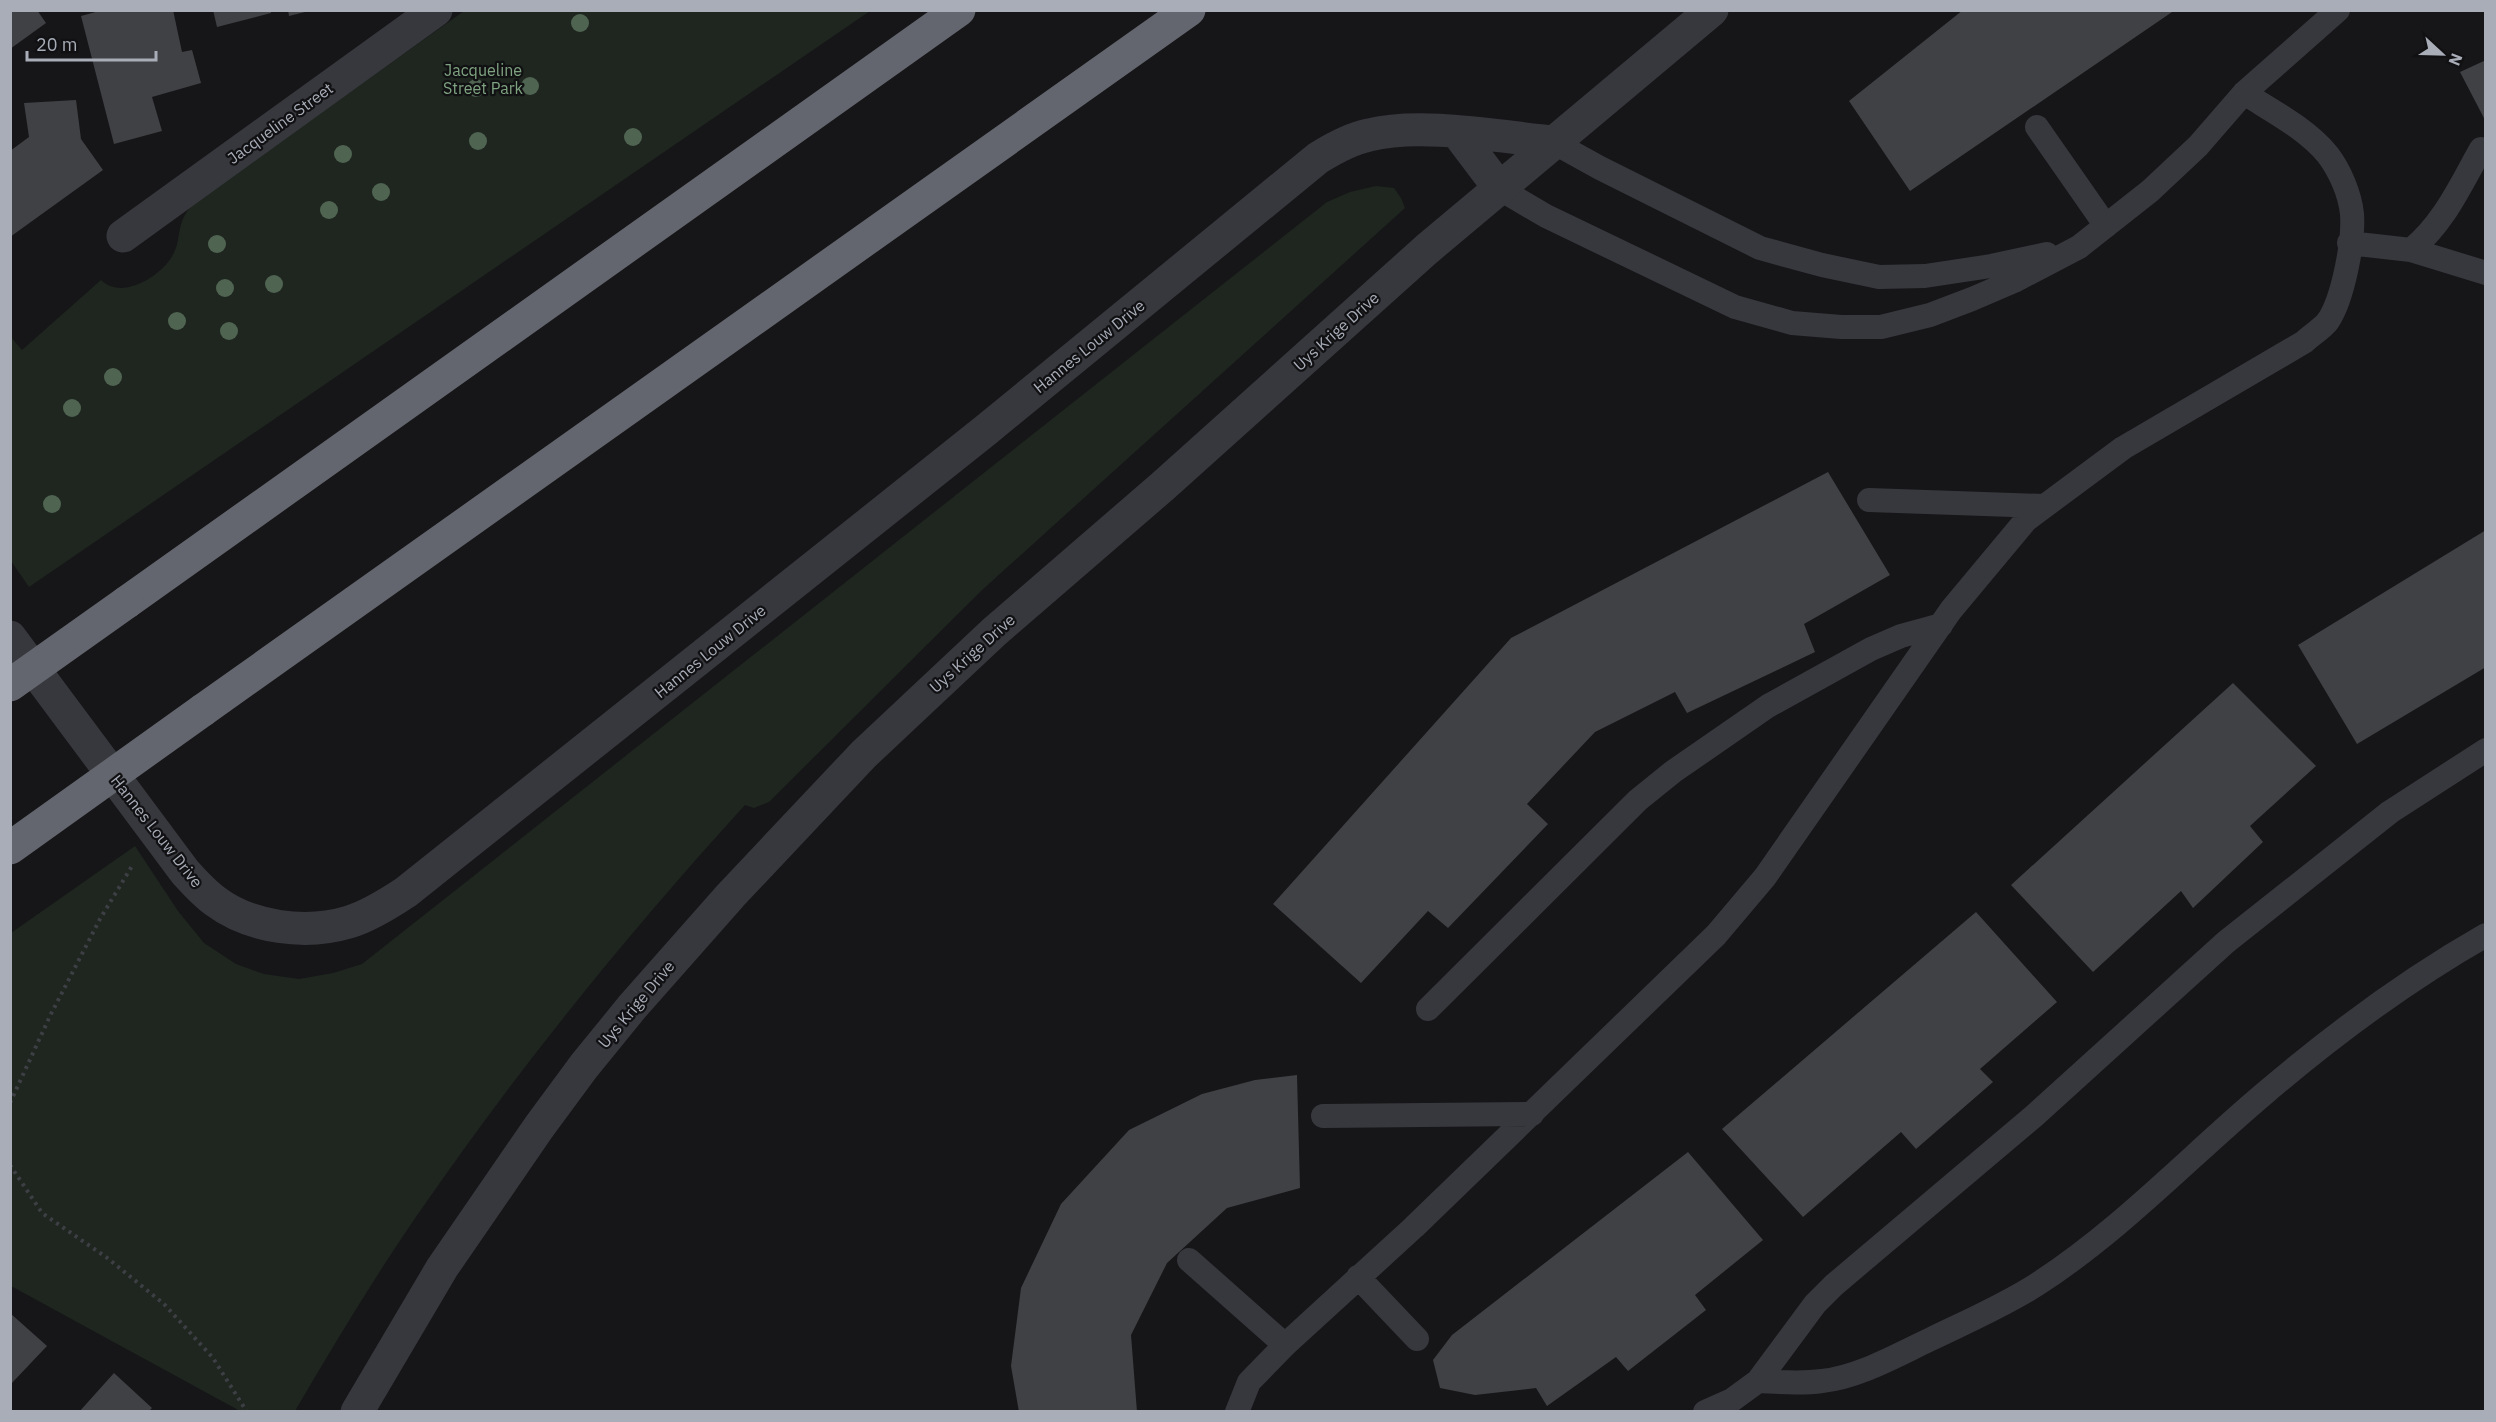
<svg xmlns="http://www.w3.org/2000/svg" width="2496" height="1422" viewBox="0 0 2496 1422" font-family="'IBM Plex Sans',sans-serif">
  <rect width="100%" height="100%" fill="#161618"/>
  <!-- green -->
  <path fill="#1e261f" d="M464,11H870L29,587L11,561L10,336L22,350L101,280C121,300 158,278 171,258C184,238 173,225 194,203Z
    M1376,186L1394,188L1401,198L1405,208L981,591L769,802L754,808L745,805C630,931 522,1064 425,1204C378,1271 336,1341 295,1411H240L11,1286V933L135,846L178,911L204,943L236,964L264,974L299,979L333,973L362,964L1327,202L1350,192Z"/>
  <!-- building -->
  <path fill="#404145" d="M10,10H37L46,23L10,49Z
    M103,10H173L182,52L192,50L201,83L152,97L162,131L114,144L81,16Z
    M213,10H271V13L217,27Z
    M288,10H309V11L289,16Z
    M1963,10H2175L1910,191L1849,101Z
    M2486,60V122L2460,72Z
    M76,100L81,139L103,170L10,237V151L29,137L24,103Z
    M1828,472L1890,575L1804,624L1815,652L1687,713L1675,692L1595,732L1527,804L1548,824L1448,928L1428,911L1361,983L1273,904L1511,638Z
    M2486,530V667L2357,744L2298,645Z
    M2233,683L2316,766L2250,826L2263,842L2193,908L2181,891L2093,972L2011,885Z
    M1976,912L2057,1002L1980,1069L1993,1082L1916,1149L1901,1132L1803,1217L1722,1129Z
    M1297,1075L1300,1188L1227,1208L1167,1263L1131,1335L1137,1412H1019L1011,1366L1021,1288L1061,1204L1129,1130L1202,1094L1255,1080Z
    M1688,1152L1763,1240L1695,1295L1706,1310L1628,1371L1616,1357L1547,1406L1536,1388L1475,1395L1440,1388L1433,1360L1452,1335Z
    M10,1313L47,1346L10,1385Z
    M114,1373L152,1408L148,1412H79Z"/>
  <g fill="none" stroke-linecap="round" stroke-linejoin="round">
    <!-- path -->
    <path stroke="#3d3f44" stroke-width="4" stroke-dasharray="3 4.5" stroke-linecap="butt" d="M10,1103L50,1016L100,919L132,866
      M10,1165L42,1213L106,1257L164,1304L213,1358L247,1412"/>
    <!-- service -->
    <path stroke="#37383d" stroke-width="24" d="M2037,127L2106,226
      M1553,142L1600,168L1760,248L1822,265L1879,277L1925,276L1991,266L2047,254
      M1500,189L1546,216L1735,307L1792,323L1841,327H1881L1930,315L1972,299L2014,281L2079,247L2150,191L2198,146L2244,93L2338,10
      M2349,243L2411,250C2444,223 2460,186 2481,149
      M2411,250L2486,273
      M1869,500L2044,506
      M1428,1009L1638,800L1674,771L1768,706L1871,649L1901,636L1941,625
      M1323,1116L1532,1114
      M1189,1260L1285,1345
      M1358,1277L1417,1339
      M1758,1381C1779,1382 1800,1384 1822,1381C1859,1377 1897,1355 1931,1339C1966,1322 2003,1306 2036,1285C2120,1231 2189,1157 2265,1093C2333,1035 2407,980 2486,935
      M1237,1412L1249,1382L1285,1345L1414,1227L1716,935L1765,877L1951,610L2026,520L2123,448L2304,342C2311,335 2322,329 2328,321C2343,299 2354,241 2352,214C2350,194 2340,171 2328,155C2307,129 2272,111 2244,93
      M1705,1412L1732,1400L1758,1381L1815,1304L1834,1285L2034,1116L2226,942L2390,812L2486,750"/>
    <!-- minor -->
    <path stroke="#37383d" stroke-width="33" d="M123,236L436,10"/>
    <!-- tertiary -->
    <path stroke="#37383d" stroke-width="33" d="M1457,132L1500,189
      M10,637L185,872C194,882 204,893 215,901C251,928 306,935 349,922C369,916 388,904 406,892L986,430L1318,158C1334,148 1350,139 1369,135C1421,122 1500,137 1553,142
      M357,1412L442,1268L539,1127L584,1066L632,1007L731,895L864,754L994,632L1163,486L1427,249L1712,10"/>
    <!-- motorway -->
    <path stroke="#63666e" stroke-width="33" d="M127,602L959,10
      M203,710L1189,10"/>
    <!-- motorway-bridge -->
    <path stroke="#63666e" stroke-width="33" d="M10,685L127,602
      M10,848L203,710"/>
  </g>
  <!-- trees -->
  <g fill="#506452">
    <circle cx="580" cy="23" r="9"/>
    <circle cx="530" cy="86" r="9"/>
    <circle cx="476" cy="88" r="9"/>
    <circle cx="633" cy="137" r="9"/>
    <circle cx="478" cy="141" r="9"/>
    <circle cx="343" cy="154" r="9"/>
    <circle cx="381" cy="192" r="9"/>
    <circle cx="329" cy="210" r="9"/>
    <circle cx="217" cy="244" r="9"/>
    <circle cx="274" cy="284" r="9"/>
    <circle cx="225" cy="288" r="9"/>
    <circle cx="177" cy="321" r="9"/>
    <circle cx="229" cy="331" r="9"/>
    <circle cx="113" cy="377" r="9"/>
    <circle cx="72" cy="408" r="9"/>
    <circle cx="52" cy="504" r="9"/>
  </g>
  <g text-anchor="middle" dominant-baseline="central" stroke-width="4.5" stroke-linejoin="round" paint-order="stroke">
    <!-- park labels -->
    <g font-size="16" fill="#7fa381" stroke="#111113">
      <text x="483" y="70">Jacqueline<tspan x="483" dy="18">Street Park</tspan></text>
    </g>
    <!-- street labels -->
    <g font-size="16" fill="#a8adb8" stroke="#111113">
      <text transform="translate(280 123) rotate(-36)">Jacqueline Street</text>
      <text transform="translate(1336 331) rotate(-42)">Uys Krige Drive</text>
      <text transform="translate(1089 346) rotate(-39)">Hannes Louw Drive</text>
      <text transform="translate(710 651) rotate(-39)">Hannes Louw Drive</text>
      <text transform="translate(972 653) rotate(-42)">Uys Krige Drive</text>
      <text transform="translate(157 831) rotate(52)">Hannes Louw Drive</text>
      <text transform="translate(636 1004) rotate(-50)">Uys Krige Drive</text>
    </g>
  </g>
  <!-- border -->
  <rect width="2496" height="1422" fill="none" stroke="#a8adb8" stroke-width="24"/>
  <!-- north arrow -->
  <g transform="translate(2442 54) rotate(112)" stroke="#111113" stroke-width="4.5" paint-order="stroke">
  <path d="M0-4.5L10 22L0 15L-10 22Z" fill="#a8adb8"/>
  <text y="-9" font-size="16" font-weight="bold" text-anchor="middle" fill="#a8adb8">N</text>
  </g>
  <!-- scale -->
  <path d="M27 51v9h129v-9" fill="none" stroke="#a8adb8" stroke-width="3"/>
  <text x="36" y="51" font-size="18" fill="#a8adb8" stroke="#111113" stroke-width="4.5" paint-order="stroke">20 m</text>
</svg>
